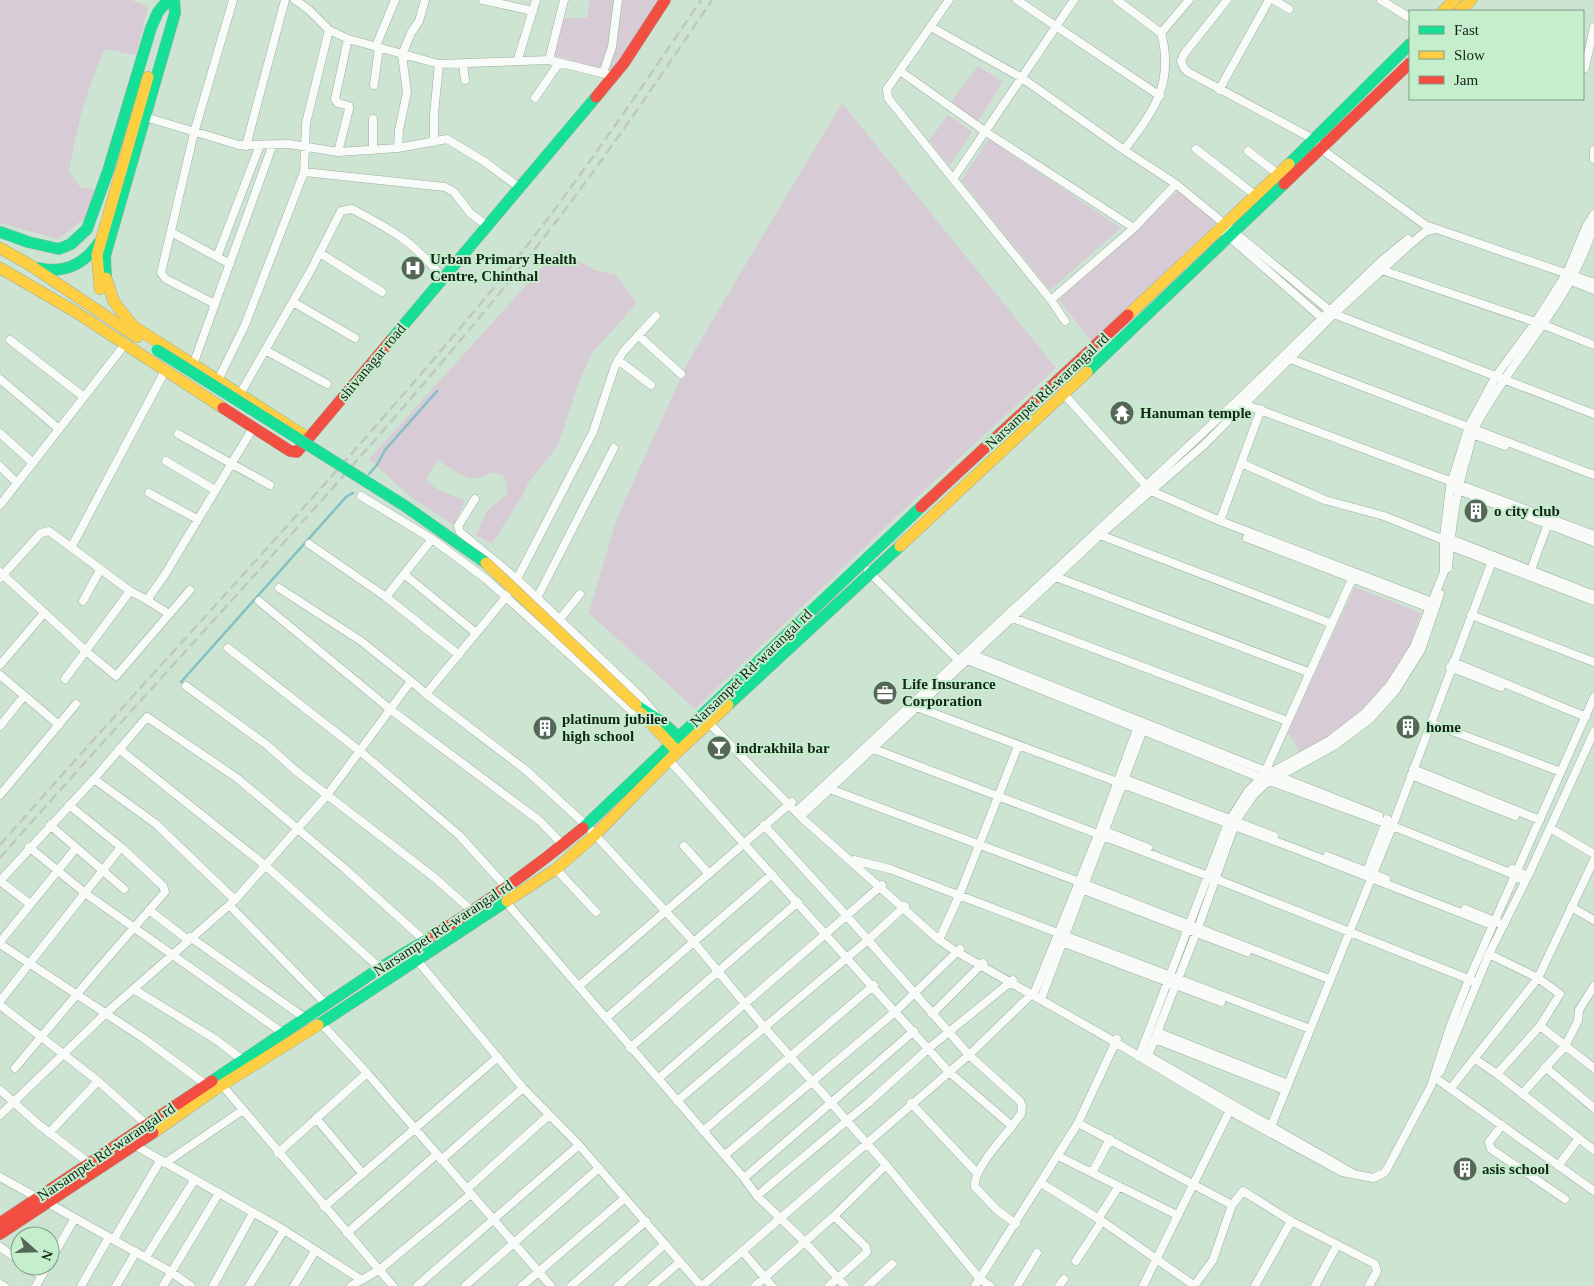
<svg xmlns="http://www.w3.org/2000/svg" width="1594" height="1286" viewBox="0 0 1594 1286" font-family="Georgia,serif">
  <rect width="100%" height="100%" fill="#cee4d2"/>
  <!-- green -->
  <path fill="#d7cbd6" d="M0,0H131L148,6L136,55L105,49C86,89 77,128 69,171L80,187L101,191L86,217L58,239L0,223Z
    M590,0H659L611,72L554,55L564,18H587Z
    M978,66L1003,82L978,121L951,102Z
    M842,103L1056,368L896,517L695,709L589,613L616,520L689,360Z
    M948,115L972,132L949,166L929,140Z
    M989,139L1121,228L1050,290L961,180Z
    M1179,190L1219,220L1092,342L1059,300Z
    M559,249L594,270L616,275L637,303L592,353L580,379L558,446L528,483L524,493L492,544L476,535L487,511L508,493L504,476L491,472C471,488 456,470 437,460L426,480L437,489L465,501L454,525L412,498L369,459Z
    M1355,587L1421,613L1405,659L1361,712L1330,736L1300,752L1288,732Z"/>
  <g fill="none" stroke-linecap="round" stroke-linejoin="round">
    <!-- stream -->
    <path stroke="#82c0c5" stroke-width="2.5" d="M369,474L377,465L385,450L437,391
      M181,682L346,497L353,493"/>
    <defs>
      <path id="street" d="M295,0L308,9L329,30L348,39L439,64L549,60L614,76
        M483,0L533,11
        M949,0L887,89L888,98L953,179
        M1017,0L1160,96
        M1117,0L1161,33L1189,0
        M1274,0L1289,9
        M1381,0L1410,18
        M931,27L1022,78L1124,150
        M376,46L395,0
        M518,59L536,0
        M549,60L564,0
        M463,64L465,80
        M1585,68L1594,27
        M900,71L986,132L1134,228
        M603,73L612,47L618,0
        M374,85L379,47
        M1219,90L1269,0
        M535,98L559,63
        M145,117L239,145L289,144L338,152L398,148L447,139L485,162L520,188
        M373,119V150
        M434,142V114L439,64
        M246,146L285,0
        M398,148L399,130L407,92L402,55L411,33L419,21L425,0
        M1196,149L1255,195
        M1594,150V159
        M1248,151L1278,174
        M338,152L349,109V106L338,103L335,99L348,39
        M304,172L306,123L329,30
        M1176,184L1334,314L1594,414
        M1428,226L1594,283
        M1219,228L1322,318
        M171,232L230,264
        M320,253L382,292
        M217,257L260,145
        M1382,270L1544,325L1594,345
        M1566,279L1594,290
        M1051,300L953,179L1074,0
        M293,302L355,338
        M215,304L166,279L161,273L194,133L233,0
        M1065,321L1051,300L1134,228L1176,184L1124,150C1153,112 1175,83 1161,33
        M638,335L681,374
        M10,340L84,397
        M265,350L327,384
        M1288,358L1594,475
        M618,360L651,385
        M193,365L273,144
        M0,379L59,429
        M218,380L245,325L304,172L445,187L454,192L470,213L486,225
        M1063,393L1151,491L1220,521L1432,602
        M240,394L311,270L341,211L352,209C392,230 414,242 443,278
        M1244,404L1594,535
        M0,433L33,463
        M1469,433L1505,446
        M178,434L270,485
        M166,461L215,490
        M1241,463L1325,500L1384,516L1444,540
        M0,466L17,483
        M1453,488L1594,542
        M149,493L197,519
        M361,496L432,539L486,579L644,722
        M475,499L458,526L460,532L517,579L642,698L656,715
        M0,505L126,343
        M1220,521L1261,409
        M1100,535L1330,623
        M1247,538L1430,608
        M1448,538L1594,595
        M309,544L386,597L459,655
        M72,546L166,369
        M1450,546L1594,601
        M1448,568C1451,529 1456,490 1468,453C1470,444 1472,435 1475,427C1512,357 1572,302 1594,224
        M1531,570L1550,518
        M868,571L961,663
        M0,572L86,651L116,676L190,590
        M404,574L476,633
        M1056,577L1308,672
        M0,578L41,533L49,531L130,591
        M279,588L361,641L411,681
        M386,597L432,539
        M537,598L614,448
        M147,600L169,614
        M83,601L100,570
        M259,601L391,710L540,821L563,845
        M1471,615L1594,662
        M1013,618L1287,721
        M560,619L580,594
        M228,648L361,752L459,835L507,888
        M971,654L1379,816
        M965,659L1261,778L1385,823L1515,875L1525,882
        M1453,662L1586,717
        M0,665L44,613
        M1450,667L1501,687
        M0,675L59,725
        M65,679L130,591L147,600L164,576L253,428
        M186,686L267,745L296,771L435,878L471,910
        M426,694L527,771L587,826L693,941L764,1027L886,1165L980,1279L990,1286
        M914,706L1299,850L1492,925
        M709,723L802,818L939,940L957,952L1115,1042L1230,1111L1342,1172L1373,1178L1384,1173L1387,1169L1431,1086L1450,1027L1469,979L1594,697
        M1431,723L1561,772
        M0,726L24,696
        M871,748L1216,879L1476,982
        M119,749L266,866L380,968
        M669,760L948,1071L1012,1126C1002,1139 972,1171 975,1187L997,1210L1016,1224
        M1413,769L1540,820
        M1265,772L1352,579
        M1411,775L1515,816
        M1120,777L1274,836
        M94,779L156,824L235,900
        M827,788L1085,884L1329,979
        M0,795L76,704
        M796,812L1238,400L1379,263L1408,239
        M801,816L1100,535L1204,445L1334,314L1407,247L1425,232L1432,230L1320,148L1315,140L1188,72L1184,68L1181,61L1184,54L1227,0
        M50,825L124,889
        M764,825L846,915L969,1055L1020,1101L1022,1106L1021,1114L1012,1126
        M1550,828L1594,854
        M1105,831L1148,848
        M684,846L709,874
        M29,847L85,893L283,1033
        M1327,856L1386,879
        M854,860L890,869L1310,1029
        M556,869L596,912
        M1512,869L1528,876
        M1366,874L1387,819
        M0,881L94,779L147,717L237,778L344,868L424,940
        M0,881L30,904
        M1081,889L1247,952
        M505,901L744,1178L757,1196L804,1241L845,1286
        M229,905L327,1005
        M1571,907L1594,920
        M1465,909L1504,925
        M149,910L188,940
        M190,937L305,1018
        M939,940L959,896L1018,746
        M1059,941L1221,1002
        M0,942L76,848
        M0,944L143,1038L208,1086
        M1489,954L1538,978L1560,994L1540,1026L1497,1074
        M417,960L523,1088L579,1145L701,1286
        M579,986L792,802
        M135,990L215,1039L244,1061
        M1041,999L1144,727
        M0,1001L121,847
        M0,1005L98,1081L146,1124
        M932,1014L983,963
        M606,1018L772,874
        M320,1022L367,1073L551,1286
        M1540,1026L1594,1068
        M1157,1032L1288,1084
        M1155,1039L1285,1090
        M630,1048L798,902
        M1145,1054L1354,1174
        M1139,1057L1228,823L1248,791L1261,778L1330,740L1365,713L1390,685L1414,647L1444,572V537L1450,487L1469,426L1496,376L1535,323L1567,273L1586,227L1594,214
        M1475,1059L1497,1074L1594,1150
        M1146,1061L1198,928L1236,821L1253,796L1265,784L1334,746L1370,719L1396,690L1421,650L1440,594
        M1545,1067L1594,1108
        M15,1068L99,968L165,892L163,886L121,847L69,805
        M1440,1072L1489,954L1528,876L1594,732
        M1434,1077L1594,1191
        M659,1078L882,885
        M222,1085L393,1286
        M1451,1088L1538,978L1594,860
        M0,1090L38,1124L89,1163
        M1522,1094L1565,1046L1578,1021L1579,1010L1594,986
        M677,1101L868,940L905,906
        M911,1103L977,1173
        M0,1115L105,1014L235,900L328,794L411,681L426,694L506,597L517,579L593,432L615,366L623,352L656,316
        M316,1118L363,1174
        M1078,1123L1232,1205
        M1502,1125L1489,1142L1491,1149L1565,1199
        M1270,1129L1394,822L1494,556
        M703,1131L874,985
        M49,1133L98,1081
        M136,1146L284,1230L360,1279
        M278,1153L367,1073
        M725,1155L896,1011L960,949
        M1058,1156L1177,1215
        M441,1160L523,1088
        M165,1163L243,1110
        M1558,1166L1579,1138
        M1093,1171L1110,1139
        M0,1177L38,1198
        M744,1178L914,1031
        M1041,1183L1102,1221L1195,1286
        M467,1189L549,1115
        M757,1196L868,1103L929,1048L1013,980
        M48,1203L171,1272L191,1286
        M324,1207L498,1057
        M1098,1219L1119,1186
        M347,1233L437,1154
        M114,1239L160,1161
        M0,1247L20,1261
        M743,1252L772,1286
        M146,1257L195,1179
        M50,1261L75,1218
        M1076,1261L1102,1221
        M27,1266L41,1276
        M0,1284L4,1286
        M36,1286L47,1266
        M81,1286L109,1237
        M116,1286L136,1252
        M163,1286L219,1193
        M213,1286L253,1213
        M249,1286L284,1230
        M294,1286L315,1251
        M351,1286L379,1270L471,1194
        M417,1286L579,1145
        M465,1286L599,1168
        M522,1286L625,1198
        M571,1286L646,1221
        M618,1286L665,1244
        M652,1286L680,1262
        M702,1286L969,1055L1035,991L1098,835L1140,721
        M755,1286L834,1216L886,1165
        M829,1286L867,1252L866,1247L834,1216
        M868,1286L892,1264
        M975,1286L1078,1123L1117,1039
        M1017,1286L1037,1253
        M1059,1286L1064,1279
        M1143,1286L1231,1108
        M1194,1286L1213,1260L1232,1205L1243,1191L1291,1221L1375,1264L1377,1271L1369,1286
        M1255,1286L1291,1221
        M1315,1286L1337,1245"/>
      <path id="fast" d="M1289,164L1410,44
        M0,232L28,242L59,249L71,244L87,229L108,171L151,28L158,12L168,0
        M39,268C64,274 84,264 98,244
        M106,278L105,256L175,13L174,0
        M391,340L596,97
        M1087,372L1284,184
        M636,705L662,722L684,742
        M728,705L900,546
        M583,828L921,507
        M318,1025L507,901
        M212,1081L380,968L433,936"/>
      <path id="slow" d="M1443,11L1455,0
        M1460,11L1471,0
        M0,248L30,265L137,337
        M0,268L74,311L223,408
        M106,278L114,302L133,326L308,438
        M100,289L97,255L148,77
        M1128,315L1289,164
        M900,546L1087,372
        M641,713L675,749
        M507,901L556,869L595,835L669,760L728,705
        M153,1133L214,1090L318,1025"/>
      <path id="jam" d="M596,97L624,63L665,0
        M1284,184L1410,63
        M223,408L290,451L297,452L391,340
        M921,507L1128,315
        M433,936C486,903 535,868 583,828
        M0,1223L212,1081
        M0,1234L153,1133"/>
    </defs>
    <!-- street casing -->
    <use href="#street" stroke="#9caea0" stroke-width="9"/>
    <!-- fast casing -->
    <use href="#fast" stroke="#9caea0" stroke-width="12"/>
    <!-- slow casing -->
    <use href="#slow" stroke="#9caea0" stroke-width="12"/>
    <!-- jam casing -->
    <use href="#jam" stroke="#9caea0" stroke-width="12"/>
    <!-- street -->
    <use href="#street" stroke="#f8fbf8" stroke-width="8"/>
    <!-- fast -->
    <use href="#fast" stroke="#16e098" stroke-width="11"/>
    <!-- slow -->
    <use href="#slow" stroke="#ffcf43" stroke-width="11"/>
    <!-- jam -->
    <use href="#jam" stroke="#f24e42" stroke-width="11"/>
    <!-- rail -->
    <path stroke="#c0c7c2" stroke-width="2.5" stroke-dasharray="10 5" stroke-linecap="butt" d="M0,845C163,659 334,481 491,291C567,198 634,99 701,0
      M0,858C165,670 339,489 498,295C575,202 644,101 712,0"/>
    <defs>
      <path id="fast-bridge" d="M157,350L405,506L486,563"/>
      <path id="slow-bridge" d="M486,563L636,705"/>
    </defs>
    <!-- fast-bridge casing -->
    <use href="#fast-bridge" stroke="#9caea0" stroke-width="12" stroke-linecap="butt"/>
    <!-- slow-bridge casing -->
    <use href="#slow-bridge" stroke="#9caea0" stroke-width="12" stroke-linecap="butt"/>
    <!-- fast-bridge -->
    <use href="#fast-bridge" stroke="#16e098" stroke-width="11"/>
    <!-- slow-bridge -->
    <use href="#slow-bridge" stroke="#ffcf43" stroke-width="11"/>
  </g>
  <!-- icons -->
  <defs>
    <symbol id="hospital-disc" viewBox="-11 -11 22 22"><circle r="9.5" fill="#566759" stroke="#c4eecc"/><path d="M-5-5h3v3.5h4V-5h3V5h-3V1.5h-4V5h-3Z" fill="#fff"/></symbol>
    <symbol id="temple-disc" viewBox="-11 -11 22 22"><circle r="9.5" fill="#566759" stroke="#c4eecc"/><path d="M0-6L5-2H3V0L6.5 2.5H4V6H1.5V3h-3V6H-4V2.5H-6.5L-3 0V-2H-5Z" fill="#fff"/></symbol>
    <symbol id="building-disc" viewBox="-11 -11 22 22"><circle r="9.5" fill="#566759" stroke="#c4eecc"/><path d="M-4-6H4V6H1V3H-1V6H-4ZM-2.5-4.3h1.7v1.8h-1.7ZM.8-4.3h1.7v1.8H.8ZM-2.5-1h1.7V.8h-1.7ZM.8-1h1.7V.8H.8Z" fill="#fff"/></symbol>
    <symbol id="office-disc" viewBox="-11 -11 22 22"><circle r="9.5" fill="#566759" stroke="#c4eecc"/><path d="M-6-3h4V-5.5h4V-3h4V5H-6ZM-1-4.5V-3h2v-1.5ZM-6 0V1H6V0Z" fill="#fff"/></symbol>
    <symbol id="bar-disc" viewBox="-11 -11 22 22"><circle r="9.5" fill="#566759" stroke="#c4eecc"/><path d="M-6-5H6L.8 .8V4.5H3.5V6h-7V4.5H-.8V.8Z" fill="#fff"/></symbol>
  </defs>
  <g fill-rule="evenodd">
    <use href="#hospital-disc" x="399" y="254" width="28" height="28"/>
    <use href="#temple-disc" x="1108" y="399" width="28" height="28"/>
    <use href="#building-disc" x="1462" y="497" width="28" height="28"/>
    <use href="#office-disc" x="871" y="679" width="28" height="28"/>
    <use href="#building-disc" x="1394" y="713" width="28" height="28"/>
    <use href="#building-disc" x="531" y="714" width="28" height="28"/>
    <use href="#bar-disc" x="705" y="734" width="28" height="28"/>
    <use href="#building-disc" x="1451" y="1155" width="28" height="28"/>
  </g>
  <g text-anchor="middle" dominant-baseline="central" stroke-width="4" stroke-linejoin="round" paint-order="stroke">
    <!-- poi labels -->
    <g font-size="15" font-weight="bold" fill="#152418" stroke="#c4eecc" text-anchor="start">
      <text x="430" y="259">Urban Primary Health<tspan x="430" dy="17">Centre, Chinthal</tspan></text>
      <text x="1140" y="413">Hanuman temple</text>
      <text x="1494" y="511">o city club</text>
      <text x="902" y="684">Life Insurance<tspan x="902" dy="17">Corporation</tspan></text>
      <text x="562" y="719">platinum jubilee<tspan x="562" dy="17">high school</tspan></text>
      <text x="1426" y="727">home</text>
      <text x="736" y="748">indrakhila bar</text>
      <text x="1482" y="1169">asis school</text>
    </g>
    <!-- street labels -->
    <g font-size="15" fill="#152418" stroke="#c4eecc">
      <text transform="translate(372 362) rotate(-50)">shivanagar road</text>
      <text transform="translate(1047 391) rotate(-43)">Narsampet Rd-warangal rd</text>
      <text transform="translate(751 668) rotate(-44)">Narsampet Rd-warangal rd</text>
      <text transform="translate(443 928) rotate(-33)">Narsampet Rd-warangal rd</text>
      <text transform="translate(106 1152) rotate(-34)">Narsampet Rd-warangal rd</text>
    </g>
  </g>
  <!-- legend -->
  <rect x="1409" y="10" width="175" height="90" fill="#c4eecc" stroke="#7e9d84"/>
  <rect x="1419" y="26" width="25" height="8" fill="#16e098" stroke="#7e9d84"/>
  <text x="1454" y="35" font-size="15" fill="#152418">Fast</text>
  <rect x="1419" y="51" width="25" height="8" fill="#ffcf43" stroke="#7e9d84"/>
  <text x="1454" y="60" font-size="15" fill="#152418">Slow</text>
  <rect x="1419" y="76" width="25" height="8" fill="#f24e42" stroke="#7e9d84"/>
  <text x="1454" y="85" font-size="15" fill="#152418">Jam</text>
  <!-- north arrow -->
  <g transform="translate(35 1251) rotate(110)"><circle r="24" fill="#c4eecc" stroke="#7e9d84"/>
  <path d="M0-4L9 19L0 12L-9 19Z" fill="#566759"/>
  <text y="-8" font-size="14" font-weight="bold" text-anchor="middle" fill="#152418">N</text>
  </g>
</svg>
